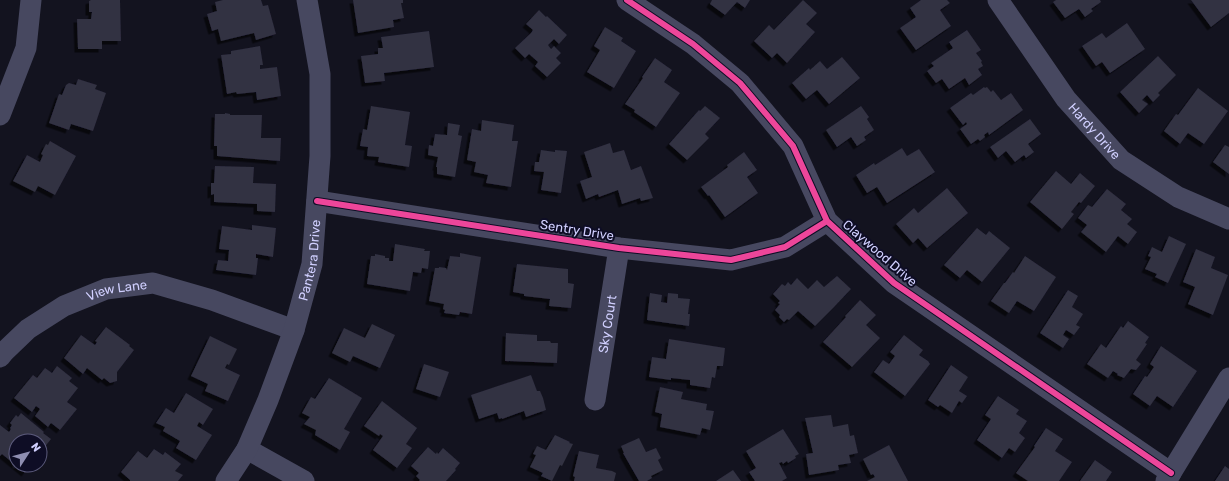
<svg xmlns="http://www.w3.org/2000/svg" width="1229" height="481" viewBox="0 0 1229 481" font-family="Rubik,sans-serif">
  <defs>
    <filter id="shadow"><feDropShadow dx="-3.5" dy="3.5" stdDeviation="0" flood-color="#0009"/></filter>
  </defs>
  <rect width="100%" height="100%" fill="#13131f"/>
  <!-- building -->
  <path fill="#313042" filter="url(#shadow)" d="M91,0H120L121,41H102V49H78L77,19H91L92,12H89V1Z
    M223,0H261L263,6L268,5L276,34L256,40L254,33L221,41L218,29L212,31L207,14L217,11L215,2Z
    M353,0H403V3H401L404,18L393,20L394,27L358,33Z
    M712,0H750L745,8L737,2L725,15L710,4Z
    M803,0L817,13L806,24L815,32L787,63L777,53L772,58L754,41L769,25L774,30Z
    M921,0H947L950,3L940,10L951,26L916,50L900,28L916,17L910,8Z
    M1056,0H1100L1101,2L1091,9L1093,11L1085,17L1079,9L1065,18L1053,2Z
    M1191,0H1229V13L1211,27Z
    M539,10L546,17L547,16L567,35L559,44L554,39L548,45L551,49L554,46L561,53L556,58L561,63L547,77L535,66L538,62L529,54L525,58L515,48L531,33L533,30L526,24Z
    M1127,23L1145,49L1110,73L1102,62L1096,66L1082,46L1102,33L1106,38Z
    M605,27L623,38L621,41L636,51L614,88L587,72L600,50L594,46Z
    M967,30L981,50L976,53L982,61L981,62L983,66L978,69L982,75L969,85L965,78L949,89L942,79L936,83L927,71L934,66L931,63L953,48L949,42Z
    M429,31L434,67L384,73L385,81L365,83L361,56L378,54V48H383L381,37Z
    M260,46L263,65H260V69L277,67L281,96L257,100L256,92L237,94L236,92L227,94L221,55L231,54V51Z
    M1158,56L1176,75L1158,93L1160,95L1153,102L1147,95L1142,100L1148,104L1139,113L1120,92Z
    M842,57L860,78L829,104L817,90L806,99L792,83L809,68L810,70L820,61L827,69Z
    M655,58L672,70L664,82L680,93L656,127L634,112L635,110L625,104L643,78L642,77Z
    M78,79L97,85L95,89L106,93L93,131L71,124L69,130L49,123L59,94L62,95L66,85L69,83L76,85Z
    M984,87L985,88L987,87L991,92L993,90L1001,100L1011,93L1023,110L989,135L988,132L984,135L985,137L980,141L978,139L971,144L960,129L967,124L966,122L963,125L950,108L971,93L973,95Z
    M1198,88L1228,111L1204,144L1188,133L1180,144L1164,131L1176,114L1178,115Z
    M371,106L410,112L405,145L412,146L409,167L378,162L379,157L367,156L368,147L360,146L363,129L367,130Z
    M705,106L720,118L705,134L709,138L687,160L669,144L699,110L700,111Z
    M861,106L869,117L867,119L874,130L864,137L866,140L857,146L851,137L837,147L826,130Z
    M225,113L230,114V115H262L261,138H281L280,161L217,156V146H214L215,114H225Z
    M1030,119L1041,134L1028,144L1034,152L1026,158L1024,155L1015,162L1006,151L998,158L990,147Z
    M482,120L514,125L512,141H518L511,187L486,183L488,175L474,172L476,162L467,160L472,129L481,131Z
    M448,123L460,125L458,135L462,136L455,177L437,174V167H436L438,157L428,155L429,145L433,146L435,134L447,135Z
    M50,141L76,156L55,195L38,186L35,192L13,181L27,155L40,162L43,155L41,154L46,144L48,145Z
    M610,143L613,153L624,150L631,170L641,166L653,198L641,201L640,198L622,204L618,190L599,197L598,194L586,199L580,181L592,177L584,152Z
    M1225,145L1229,147V174L1213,162Z
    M902,148L907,156L919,149L935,172L887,203L877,187L867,193L856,175L874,163L875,165Z
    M541,150L555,152V150L567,151L561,193L541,190L544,172L534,171L535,162H539Z
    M744,152L757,170L747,177L758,193L725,217L709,195L708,196L701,187L728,167L727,165Z
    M215,166L254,167L253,183L276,184L275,212L257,211V204L214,202V194L211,195V183H214Z
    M1056,171L1071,184L1080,173L1095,186L1081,203L1079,202L1071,212L1074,214L1062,229L1030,202Z
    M947,188L968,213L927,248L918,238L913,243L896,224L914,208L918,213Z
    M1107,189L1126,204L1121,210L1132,219L1127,224L1137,232L1128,244L1118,236L1106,252L1081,232L1087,225L1078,218L1088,205L1092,207Z
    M252,225L276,228L273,257L256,254V258H258L256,275L216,270L218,260L228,261L229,250L219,249L222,226L252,230Z
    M977,228L986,235L989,231L1010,248L982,282L967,270L960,278L944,265Z
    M1169,236L1186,244L1168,283L1155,277L1157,274L1145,269L1151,257L1148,256L1152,247L1162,252Z
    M395,244L425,249L424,251H430L428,269L422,268L421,273L413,272L410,291L367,284L371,256H375V254L385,256V258H389V261H393Z
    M1196,249L1215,257L1211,268L1228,275L1213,315L1188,304L1195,287L1183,282Z
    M460,253L481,257L472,314L460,312L459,315L444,313L445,310L443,309L444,304L429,301L435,268H439V267L446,268L447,270L450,256L460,257Z
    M1025,256L1056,277L1034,311L1017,301L1009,313L991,301L1004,283H1005L1013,272L1014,273Z
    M517,264L568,269V283L574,284L571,308L549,306L550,299L524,296V294L513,292Z
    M837,276L851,289L834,307L815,326L798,311L789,320L787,319L784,322L779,317L780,315L775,310L780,304L778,303L780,301L773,294L782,284L785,286L788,282L791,285L797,278L808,289L817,280L824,287Z
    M1068,290L1078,296L1072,307L1083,314L1076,325L1080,327L1074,335L1066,330L1063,335L1069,339L1063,348L1040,333Z
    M650,293L662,295L661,302L667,303L668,293L678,294V298L690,299L688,314H690L689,326L647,320Z
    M860,300L876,315L866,325L880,338L852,367L823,342L846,317L845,316Z
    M1128,321L1149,337L1145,343L1147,344L1136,360L1141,364L1136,370L1131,369L1124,378L1117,375L1118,374L1113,371L1108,378L1087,364L1101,344L1106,348L1121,326L1123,328Z
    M372,324L395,335L380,368L353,356L350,362L332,353L344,328L365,338Z
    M106,327L130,345L129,346L134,350L117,372V381L110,383L104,378L102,380L87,368L83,374L64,358L81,335L95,345L97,342L95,341Z
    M506,333L537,335V341H550L551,343H558L557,363L505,361Z
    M904,335L923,350L919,355L928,361L930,364L905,396L874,372L883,360L889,364L895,356L890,352Z
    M210,336L237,349L229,365L227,364L225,368L240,375L228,401L205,391L208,384L191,376Z
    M669,339L725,348L723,366H717L715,378L712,377L710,388L690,385V380L671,378V380L649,377L652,357L666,359Z
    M1161,346L1197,371L1173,407L1157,396L1150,406L1133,394L1145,376L1147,377L1154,367L1150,364Z
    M424,364L449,372L440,397L416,389Z
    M951,365L968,377L959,391L967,396L962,403L959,401L952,413L940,405L938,407L928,400Z
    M57,366L72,378L69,381L78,388L67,402L77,409L60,430L51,423L48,427L35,416L40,409L36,406L32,412L14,398L33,375L37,378L45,368L52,373Z
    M531,375L537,391H540L543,398L546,410L526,417L524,411L502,419V418L499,419L497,413L479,419L471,395Z
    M329,378L362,398L344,429L350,432L340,450L315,435L316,430L304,424L310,417L302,413L311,397L315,399Z
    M660,387L683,392L681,399L707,404L706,410L714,411L710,430L702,428L700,435L660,427L662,414L655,412Z
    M186,393L213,409L203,425L199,422L197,426L212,435L196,460L176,448L180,441L163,431L165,427L156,423L166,408L174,413Z
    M998,396L1019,410L1016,414L1027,421L1019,433L1025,438L1015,452L1009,448L1002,458L977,440L991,419L985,415Z
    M382,401L417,428L406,444L412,448L397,468L373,450L383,436L380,434L379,436L364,426Z
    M21,413L44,432L43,433L51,439L40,453V441H16V465H31L25,473L2,454L0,456V425L9,432L11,429L10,428L12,425L10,423L16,415L18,417Z
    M831,415L833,427L848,424L850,436L854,435L858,453L849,455L851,463L838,465L839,470L809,475L806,454L813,453L805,418Z
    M1046,428L1063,439L1055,451L1072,462L1059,481H1028L1016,473L1035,447L1034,446Z
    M783,429L799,454L795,456L796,458L788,463L787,461L783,464L782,462L779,463L787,478L782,481H755L749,472L756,468L746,451Z
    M555,435L570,442L569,443L573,444L562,466L560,465L552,481L541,476L543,473L530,467L536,455L533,454L537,446L546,450Z
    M639,438L646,452L656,448L661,458L658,460L663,470L651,476L652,478L647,481H639L623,453H624L621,446Z
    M889,445L908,481H867L875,477L873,474L871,475L863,459Z
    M428,447L436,454L437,452L438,454L443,448L460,463L455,469L456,470L446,481H419L420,480L416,476L419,473L411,466Z
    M154,449L163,455L165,452L181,464L175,471L183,475L178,481H130V480L121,472L138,451L147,458Z
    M579,451L599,455L596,468L612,471L616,473L614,481H574L575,477L573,476Z
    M1095,460L1112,472L1106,481H1080Z
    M1225,466L1229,469V481H1215Z
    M733,470L741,481H716Z"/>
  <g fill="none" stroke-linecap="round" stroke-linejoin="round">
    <!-- minor -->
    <g stroke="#474860" stroke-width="21">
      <path d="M627,0L693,44L740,83L793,146L827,221L894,283L1171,473"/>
      <path id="s1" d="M998,0L1066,99L1121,160L1178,197L1229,219"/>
      <path d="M0,115L26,48L31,0"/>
      <path d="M317,201L619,248L731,260L785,247L827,221"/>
      <path id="s2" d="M0,357L4,352L28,329L64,306L106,289L153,283L212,300L294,330"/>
      <path id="s3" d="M595,400L619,248"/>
      <path d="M247,449L304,481"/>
      <path id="s4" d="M226,481L247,449L268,400L294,330L312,264L320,156V74L307,0"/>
      <path d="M1166,481L1229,378"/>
    </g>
    <defs>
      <path id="cycleway" d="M627,0L693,44L740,83L793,146L827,221L894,283L1171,473
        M317,201L619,248L731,260L785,247L827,221"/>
    </defs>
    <!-- cycleway casing -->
    <use href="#cycleway" stroke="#0e0d25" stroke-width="8"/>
    <!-- cycleway -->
    <use href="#cycleway" stroke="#ed469a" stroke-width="6"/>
  </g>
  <g text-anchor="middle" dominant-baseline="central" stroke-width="4" stroke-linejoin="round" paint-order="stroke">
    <!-- street labels -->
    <g font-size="13" fill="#d1d0ff" stroke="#0e0d25">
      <text stroke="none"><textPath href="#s1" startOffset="163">Hardy Drive</textPath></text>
      <text transform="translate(577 230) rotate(9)">Sentry Drive</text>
      <text transform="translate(880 253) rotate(41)">Claywood Drive</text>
      <text stroke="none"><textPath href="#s4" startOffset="238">Pantera Drive</textPath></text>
      <text stroke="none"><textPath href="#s2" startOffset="138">View Lane</textPath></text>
      <text stroke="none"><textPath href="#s3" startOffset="77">Sky Court</textPath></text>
    </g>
  </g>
  <!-- north arrow -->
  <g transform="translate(28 453) rotate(54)"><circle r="19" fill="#0e0d25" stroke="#5c5b7c"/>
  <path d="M0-3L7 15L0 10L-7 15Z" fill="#8e8eb1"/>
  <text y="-6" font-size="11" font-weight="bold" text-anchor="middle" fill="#d1d0ff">N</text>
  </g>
</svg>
